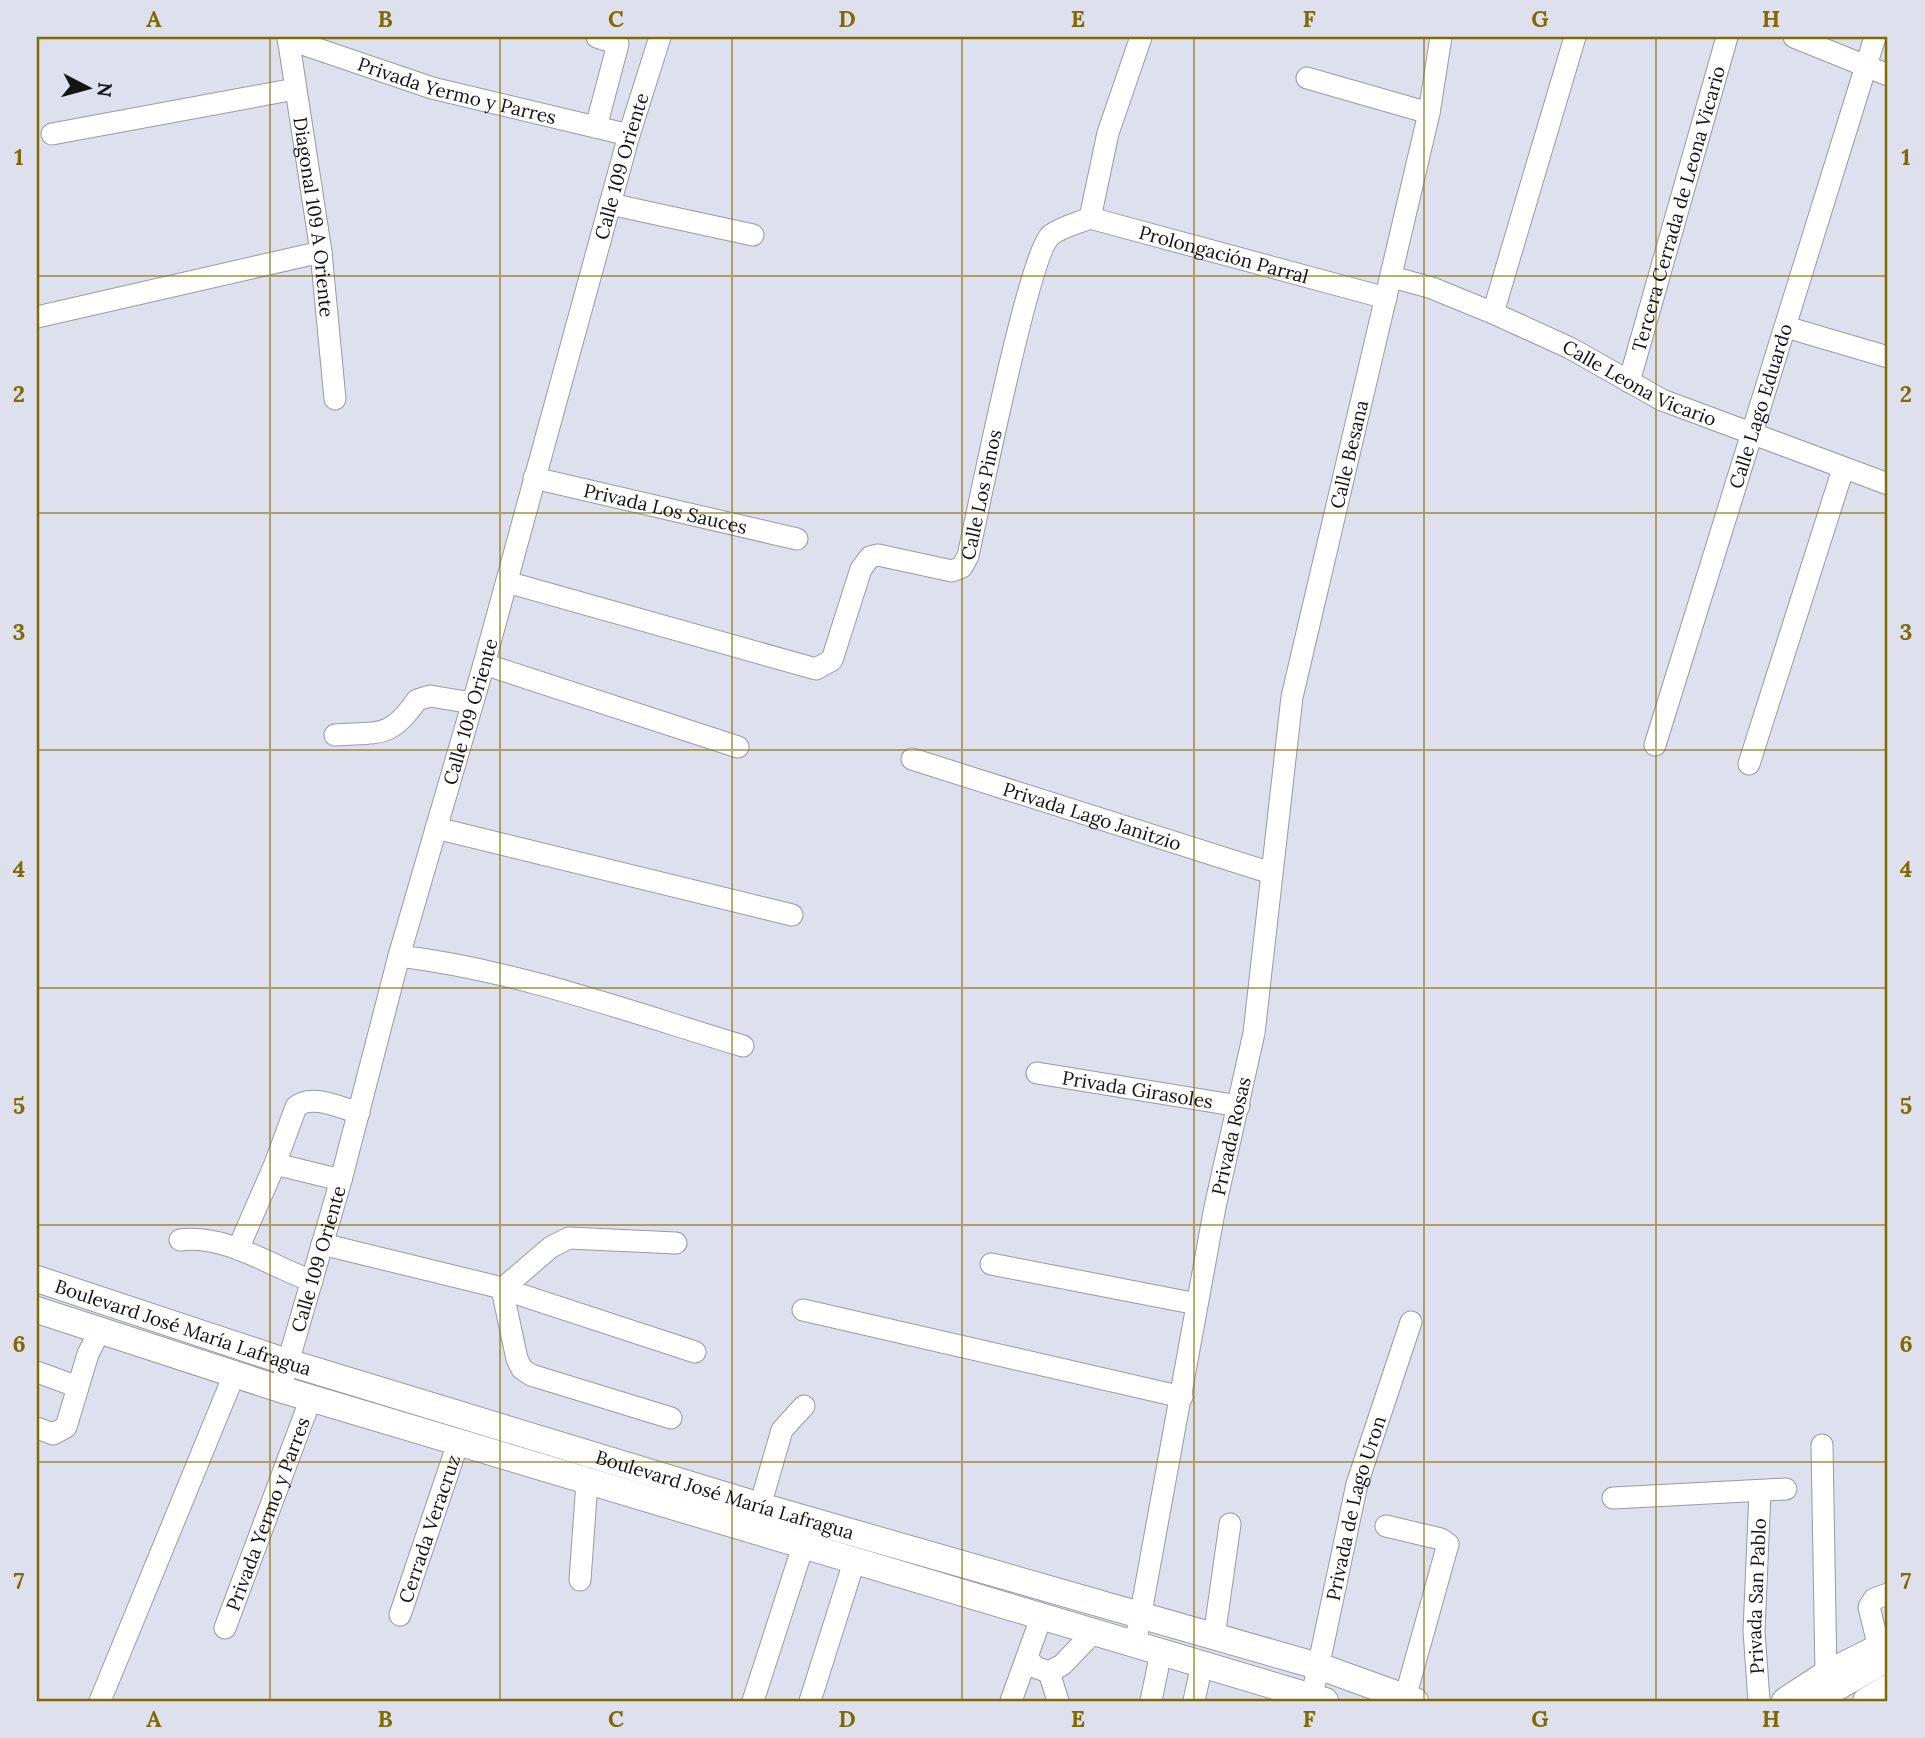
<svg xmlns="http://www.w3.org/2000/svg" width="1925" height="1738" viewBox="0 0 1925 1738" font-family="Lora,serif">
  <rect width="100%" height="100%" fill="#dee0ed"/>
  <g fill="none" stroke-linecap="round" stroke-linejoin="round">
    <defs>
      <g id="minor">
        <path id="s1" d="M288,37L321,252L335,399"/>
        <path d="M1794,37L1888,75"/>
        <path id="s2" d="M288,39L432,88L629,135"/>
        <path d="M1307,78L1429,113"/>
        <path d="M596,127L618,44L597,37"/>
        <path d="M52,134L295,89"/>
        <path d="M610,204L753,235"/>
        <path d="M1090,218L1108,133L1141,37"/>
        <path id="s3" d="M1392,277L1432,288L1493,313L1570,348L1662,400L1888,484"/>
        <path d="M1493,313L1575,37"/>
        <path d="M37,317L321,252"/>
        <path d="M1786,327L1888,357"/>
        <path id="s4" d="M1629,382L1727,37"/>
        <path id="s5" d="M534,478L797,539"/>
        <path id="s6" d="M507,582L816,669L832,660L861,569L870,557L878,555L952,571L962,567L968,556C978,511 1029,253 1051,235C1061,227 1078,223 1090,218L1386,298"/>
        <path d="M484,664L738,747"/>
        <path d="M335,735C379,732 390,739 417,700L430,696L472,703"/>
        <path id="s7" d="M1655,745L1875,37"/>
        <path id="s8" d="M912,759L1271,873"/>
        <path d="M1749,764L1843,469"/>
        <path d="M436,828L792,915"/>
        <path d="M399,956C516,970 630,1012 743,1046"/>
        <path id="s9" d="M1037,1073L1239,1106"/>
        <path d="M275,1164L296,1107C311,1093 341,1108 359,1113"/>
        <path d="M180,1240C226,1234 270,1266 312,1281"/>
        <path d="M322,1244L494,1286L695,1352"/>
        <path d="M238,1249L275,1164L341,1180"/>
        <path d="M991,1264L1197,1304"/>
        <path d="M803,1310L1182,1397"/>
        <path d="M37,1372L78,1387"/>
        <path id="s10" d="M284,1376L341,1180L399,956L484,664L629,135L660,37"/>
        <path d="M671,1418L531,1375L522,1369L517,1359L502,1289L551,1247L569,1238L676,1243"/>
        <path d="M37,1428L53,1434L66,1427L88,1354L100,1330"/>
        <path d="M1822,1445L1826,1674"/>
        <path d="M1613,1498L1786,1489"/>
        <path d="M760,1506L782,1430L804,1406"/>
        <path d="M1386,1526L1441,1539L1448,1544L1405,1698"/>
        <path d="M580,1580L587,1482"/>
        <path id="s11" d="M400,1615L458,1443"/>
        <path id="s12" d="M225,1628L311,1398"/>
        <path d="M1214,1637L1230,1524"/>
        <path id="s13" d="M1135,1645L1215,1207L1254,1033L1292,697L1429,113L1441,37"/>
        <path d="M1879,1648L1869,1607L1874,1599L1888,1594"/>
        <path d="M1027,1659L1037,1668L1049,1672L1062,1665L1093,1633"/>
        <path d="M1049,1672L1058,1701"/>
        <path d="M100,1701L234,1375"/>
        <path d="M753,1701L803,1546"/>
        <path d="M810,1701L854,1562"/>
        <path d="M1011,1701L1041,1618"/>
        <path d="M1151,1701L1161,1652"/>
        <path d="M1194,1701L1202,1664"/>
        <path id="s14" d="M1311,1701L1357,1484L1411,1322"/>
        <path id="s15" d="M1759,1701L1754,1631L1760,1492"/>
        <path d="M1818,1701L1888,1661"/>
      </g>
      <g id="major">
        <path id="s16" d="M37,1279L287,1362L760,1506L1321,1667L1415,1701"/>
        <path d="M37,1310L280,1389L1325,1701"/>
        <path d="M1785,1701L1826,1674L1888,1643"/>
        <path d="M1866,1701L1888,1688"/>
      </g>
    </defs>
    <!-- minor casing -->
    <use href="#minor" stroke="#989aa6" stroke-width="23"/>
    <!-- major casing -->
    <use href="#major" stroke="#989aa6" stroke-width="28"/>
    <!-- minor -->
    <use href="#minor" stroke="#fff" stroke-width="21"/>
    <!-- major -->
    <use href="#major" stroke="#fff" stroke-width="26"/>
  </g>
  <!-- grid -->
  <path fill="none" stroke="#7f6900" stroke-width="2" stroke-opacity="0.55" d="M270,37V1701M500,37V1701M732,37V1701M962,37V1701M1194,37V1701M1424,37V1701M1656,37V1701M37,276H1888M37,513H1888M37,750H1888M37,988H1888M37,1225H1888M37,1462H1888"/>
  <g text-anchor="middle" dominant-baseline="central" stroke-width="5" stroke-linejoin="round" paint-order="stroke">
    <!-- street labels -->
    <g font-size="19" fill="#131318" stroke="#dee0ed">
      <text stroke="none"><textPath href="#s2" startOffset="177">Privada Yermo y Parres</textPath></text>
      <text stroke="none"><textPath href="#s10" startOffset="1256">Calle 109 Oriente</textPath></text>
      <text stroke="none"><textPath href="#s4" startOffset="180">Tercera Cerrada de Leona Vicario</textPath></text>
      <text stroke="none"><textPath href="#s1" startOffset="182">Diagonal 109 A Oriente</textPath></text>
      <text stroke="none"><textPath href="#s6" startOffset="1071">Prolongación Parral</textPath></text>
      <text stroke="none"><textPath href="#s3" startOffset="270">Calle Leona Vicario</textPath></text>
      <text stroke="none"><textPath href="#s7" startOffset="355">Calle Lago Eduardo</textPath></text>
      <text stroke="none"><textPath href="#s13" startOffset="1211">Calle Besana</textPath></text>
      <text stroke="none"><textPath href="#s6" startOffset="620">Calle Los Pinos</textPath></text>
      <text stroke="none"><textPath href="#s5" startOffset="135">Privada Los Sauces</textPath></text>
      <text stroke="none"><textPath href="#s10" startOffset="690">Calle 109 Oriente</textPath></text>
      <text stroke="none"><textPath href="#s8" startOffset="189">Privada Lago Janitzio</textPath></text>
      <text stroke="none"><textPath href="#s9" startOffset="102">Privada Girasoles</textPath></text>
      <text stroke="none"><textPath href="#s13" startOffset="518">Privada Rosas</textPath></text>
      <text stroke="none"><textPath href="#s10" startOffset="122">Calle 109 Oriente</textPath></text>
      <text stroke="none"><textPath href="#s16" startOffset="154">Boulevard José María Lafragua</textPath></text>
      <text stroke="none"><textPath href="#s16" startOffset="721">Boulevard José María Lafragua</textPath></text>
      <text stroke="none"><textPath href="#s14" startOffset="198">Privada de Lago Uron</textPath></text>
      <text stroke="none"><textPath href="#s12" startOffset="122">Privada Yermo y Parres</textPath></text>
      <text stroke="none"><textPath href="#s11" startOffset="91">Cerrada Veracruz</textPath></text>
      <text stroke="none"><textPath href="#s15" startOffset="105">Privada San Pablo</textPath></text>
    </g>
  </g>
  <!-- border -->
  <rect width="1925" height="1738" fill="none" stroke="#dee0ed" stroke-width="77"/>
  <!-- north arrow -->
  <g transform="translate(88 88) rotate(96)" stroke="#dee0ed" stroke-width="5" paint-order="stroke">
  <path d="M0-5L12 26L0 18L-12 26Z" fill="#131318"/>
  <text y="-10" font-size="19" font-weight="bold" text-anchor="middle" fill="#131318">N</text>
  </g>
  <rect x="38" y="38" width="1848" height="1662" fill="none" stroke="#7f6900" stroke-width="2.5"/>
  <g font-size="23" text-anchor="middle" font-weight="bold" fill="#7f6900">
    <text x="154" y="27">A</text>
    <text x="385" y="27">B</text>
    <text x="616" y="27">C</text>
    <text x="847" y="27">D</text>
    <text x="1078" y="27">E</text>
    <text x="1309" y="27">F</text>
    <text x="1540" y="27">G</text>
    <text x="1771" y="27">H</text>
    <text x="19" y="165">1</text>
    <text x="1906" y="165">1</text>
    <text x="19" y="402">2</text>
    <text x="1906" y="402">2</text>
    <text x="19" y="640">3</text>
    <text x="1906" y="640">3</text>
    <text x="19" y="877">4</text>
    <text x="1906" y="877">4</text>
    <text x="19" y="1114">5</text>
    <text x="1906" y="1114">5</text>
    <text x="19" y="1352">6</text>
    <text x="1906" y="1352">6</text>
    <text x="19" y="1589">7</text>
    <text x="1906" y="1589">7</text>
    <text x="154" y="1727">A</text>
    <text x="385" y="1727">B</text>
    <text x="616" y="1727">C</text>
    <text x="847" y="1727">D</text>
    <text x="1078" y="1727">E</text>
    <text x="1309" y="1727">F</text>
    <text x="1540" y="1727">G</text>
    <text x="1771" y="1727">H</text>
  </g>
</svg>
